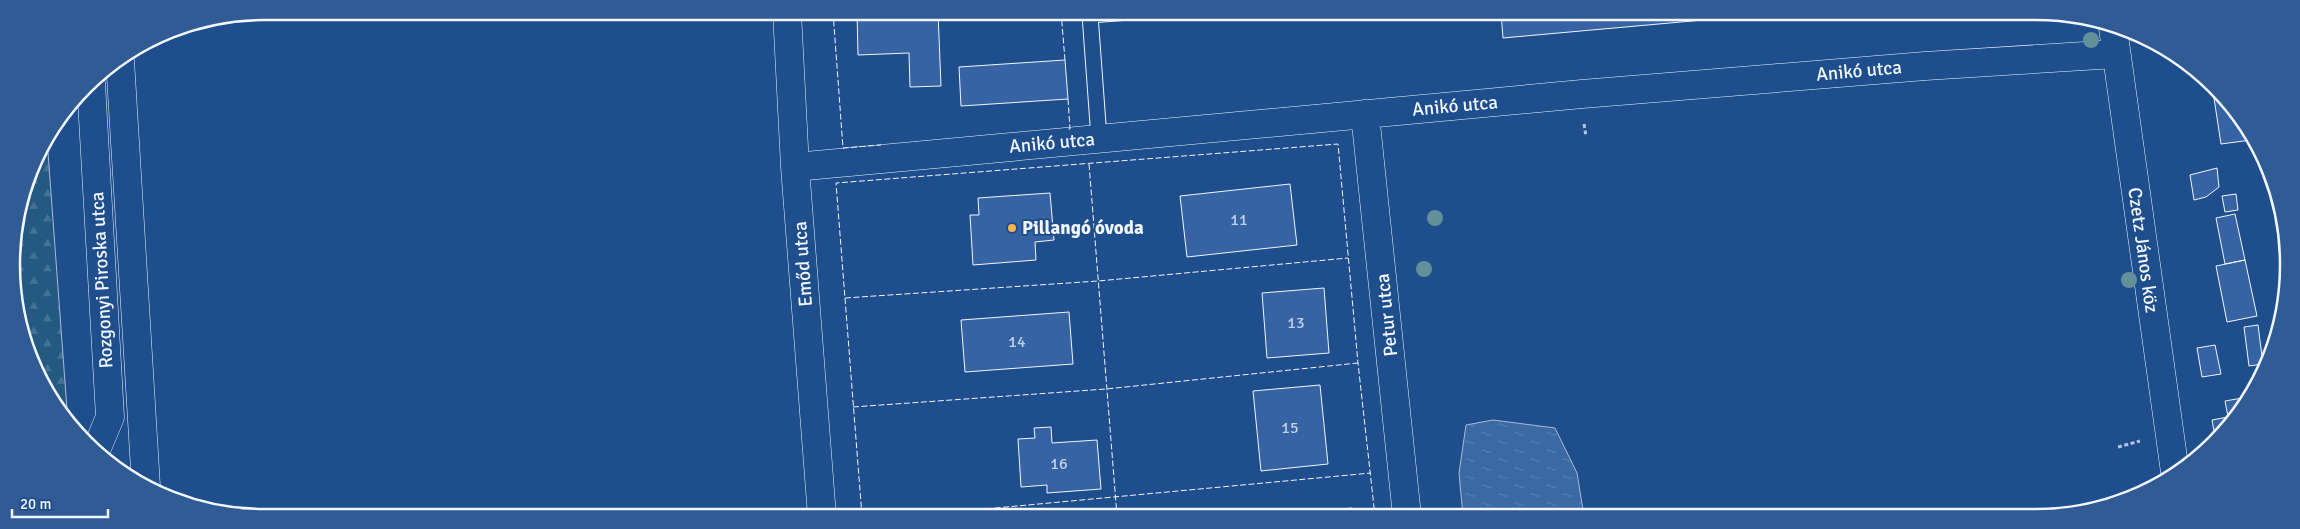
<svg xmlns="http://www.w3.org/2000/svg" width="2300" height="529" viewBox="0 0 2300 529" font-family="Signika,sans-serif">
  <defs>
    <pattern id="forest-firs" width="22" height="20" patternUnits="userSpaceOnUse" patternTransform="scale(1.25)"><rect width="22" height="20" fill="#245a82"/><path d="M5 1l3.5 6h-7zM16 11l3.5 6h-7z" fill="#447295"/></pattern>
    <pattern id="water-ripples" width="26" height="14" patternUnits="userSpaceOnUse" patternTransform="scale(1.25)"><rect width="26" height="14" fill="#3b69a3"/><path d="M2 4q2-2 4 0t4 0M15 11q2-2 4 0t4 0" fill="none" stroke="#587fb1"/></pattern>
  </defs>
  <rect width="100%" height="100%" fill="#1f4e8c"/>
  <!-- forest -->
  <path fill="url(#forest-firs)" stroke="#a8bbd7" d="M47,139L68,423L64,419L20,330L12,248L37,152Z"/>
  <!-- water -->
  <path fill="url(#water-ripples)" stroke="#a8bbd7" d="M1493,420L1555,428L1577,473L1584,516H1463L1459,473L1466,425Z"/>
  <!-- building -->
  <path fill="#3563a3" stroke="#f2f6ff" d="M857,12H938L941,86L910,87L909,53L858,55Z
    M1501,13H1781L1503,38Z
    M1065,60L1068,99L961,106L959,67Z
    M2219,95L2237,111L2251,140L2221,144L2214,98L2219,97Z
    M2217,168L2219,187L2206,197L2194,200L2190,175Z
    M1290,184L1297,245L1187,257L1180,196Z
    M1050,193L1054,240L1035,242L1036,260L973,265L970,215H979L978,198Z
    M2236,194L2238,210L2225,212L2222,196Z
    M2235,214L2245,260L2225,264L2216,218Z
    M2245,260L2257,316L2227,322L2216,266Z
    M1324,288L1329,353L1267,358L1262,293Z
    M1069,312L1073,364L965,372L961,320Z
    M2258,325L2263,364L2249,366L2244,327Z
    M2215,345L2221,374L2202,377L2197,348Z
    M1320,385L1328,464L1261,471L1253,391Z
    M2248,397L2216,442L2212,420L2228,417L2225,401Z
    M1051,427L1052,443L1097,440L1101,489L1047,493V485L1021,487L1018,439L1035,438L1034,428Z
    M1352,508L1353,516H1290L1289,514Z"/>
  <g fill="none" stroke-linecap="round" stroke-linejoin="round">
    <defs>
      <path id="service" d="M1099,138L1090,15L1129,12"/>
      <path id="minor" d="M787,12L795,167L822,516
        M120,60L146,486
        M91,83L110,417L97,448
        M1365,114L1407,516
        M795,167L1582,94L1925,66L2116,54"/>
      <path id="tertiary" d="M2113,28L2175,472"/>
    </defs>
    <!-- service casing -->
    <use href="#service" stroke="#f2f6ff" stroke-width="17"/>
    <!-- minor casing -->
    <use href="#minor" stroke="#f2f6ff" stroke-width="29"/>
    <!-- tertiary casing -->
    <use href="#tertiary" stroke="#f2f6ff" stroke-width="29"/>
    <!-- path -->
    <path stroke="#b3c4dc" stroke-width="3" stroke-dasharray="4 2.5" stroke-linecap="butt" d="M1584,124L1586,136
      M2118,447L2140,441"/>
    <!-- service -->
    <use href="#service" stroke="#1f4e8c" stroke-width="15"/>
    <!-- minor -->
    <use href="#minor" stroke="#1f4e8c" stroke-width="28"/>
    <!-- tertiary -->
    <use href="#tertiary" stroke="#1f4e8c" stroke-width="28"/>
    <!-- fence -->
    <path stroke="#f2f6ff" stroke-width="1" stroke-dasharray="6 2.5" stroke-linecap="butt" d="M833,12L843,148L881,145
      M1061,12L1065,60
      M1068,99L1070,129H1068
      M1089,164L1117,516
      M845,298L1098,281L1348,258
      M853,407L1106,389L1358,363
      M862,516L836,183L1338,144L1358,363L1375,516
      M910,516L1371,473"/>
  </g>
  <!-- trees -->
  <g fill="#61919a">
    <circle cx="2091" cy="40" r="8"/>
    <circle cx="1435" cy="218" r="8"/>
    <circle cx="1424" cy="269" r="8"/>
    <circle cx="2129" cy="280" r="8"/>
  </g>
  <!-- markers -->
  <circle fill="#ffb74d" stroke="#1f4e8c" stroke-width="2" cx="1012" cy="228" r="5"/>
  <g text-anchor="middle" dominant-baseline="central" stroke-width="4" stroke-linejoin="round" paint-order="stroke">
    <!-- number labels -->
    <g font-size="16" fill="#c3d1e8">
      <text x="1239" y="220">11</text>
      <text x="1296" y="323">13</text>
      <text x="1017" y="342">14</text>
      <text x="1290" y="428">15</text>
      <text x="1059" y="464">16</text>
    </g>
    <!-- street labels -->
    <g font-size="19" fill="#f2f6ff" stroke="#1f4e8c">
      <text transform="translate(1859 71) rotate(-5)">Anikó utca</text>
      <text transform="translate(1455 106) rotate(-5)">Anikó utca</text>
      <text transform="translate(1052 143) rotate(-5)">Anikó utca</text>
      <text transform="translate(2143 250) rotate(82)">Czetz János köz</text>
      <text transform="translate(803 264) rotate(-94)">Emőd utca</text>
      <text transform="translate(102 280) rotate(-93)">Rozgonyi Piroska utca</text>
      <text transform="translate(1387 315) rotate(-96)">Petur utca</text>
    </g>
    <!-- poi labels -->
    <g font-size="19" font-weight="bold" fill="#f2f6ff" stroke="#1f4e8c" text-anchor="start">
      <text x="1022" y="228">Pillangó óvoda</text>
    </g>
  </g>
  <!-- crop -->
  <path d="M0 0H2300V529H0ZM264 20H2036A244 244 0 0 1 2280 264V265A244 244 0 0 1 2036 509H264A244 244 0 0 1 20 265V264A244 244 0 0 1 264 20Z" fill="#305b95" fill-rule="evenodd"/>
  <path fill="none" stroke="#f2f6ff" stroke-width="2.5" d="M264 20H2036A244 244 0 0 1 2280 264V265A244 244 0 0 1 2036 509H264A244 244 0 0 1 20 265V264A244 244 0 0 1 264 20Z"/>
  <!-- scale -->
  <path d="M12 509v8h96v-8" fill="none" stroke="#f2f6ff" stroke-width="2.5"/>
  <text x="20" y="509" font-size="15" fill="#f2f6ff" stroke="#1f4e8c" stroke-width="4" paint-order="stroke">20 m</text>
</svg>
